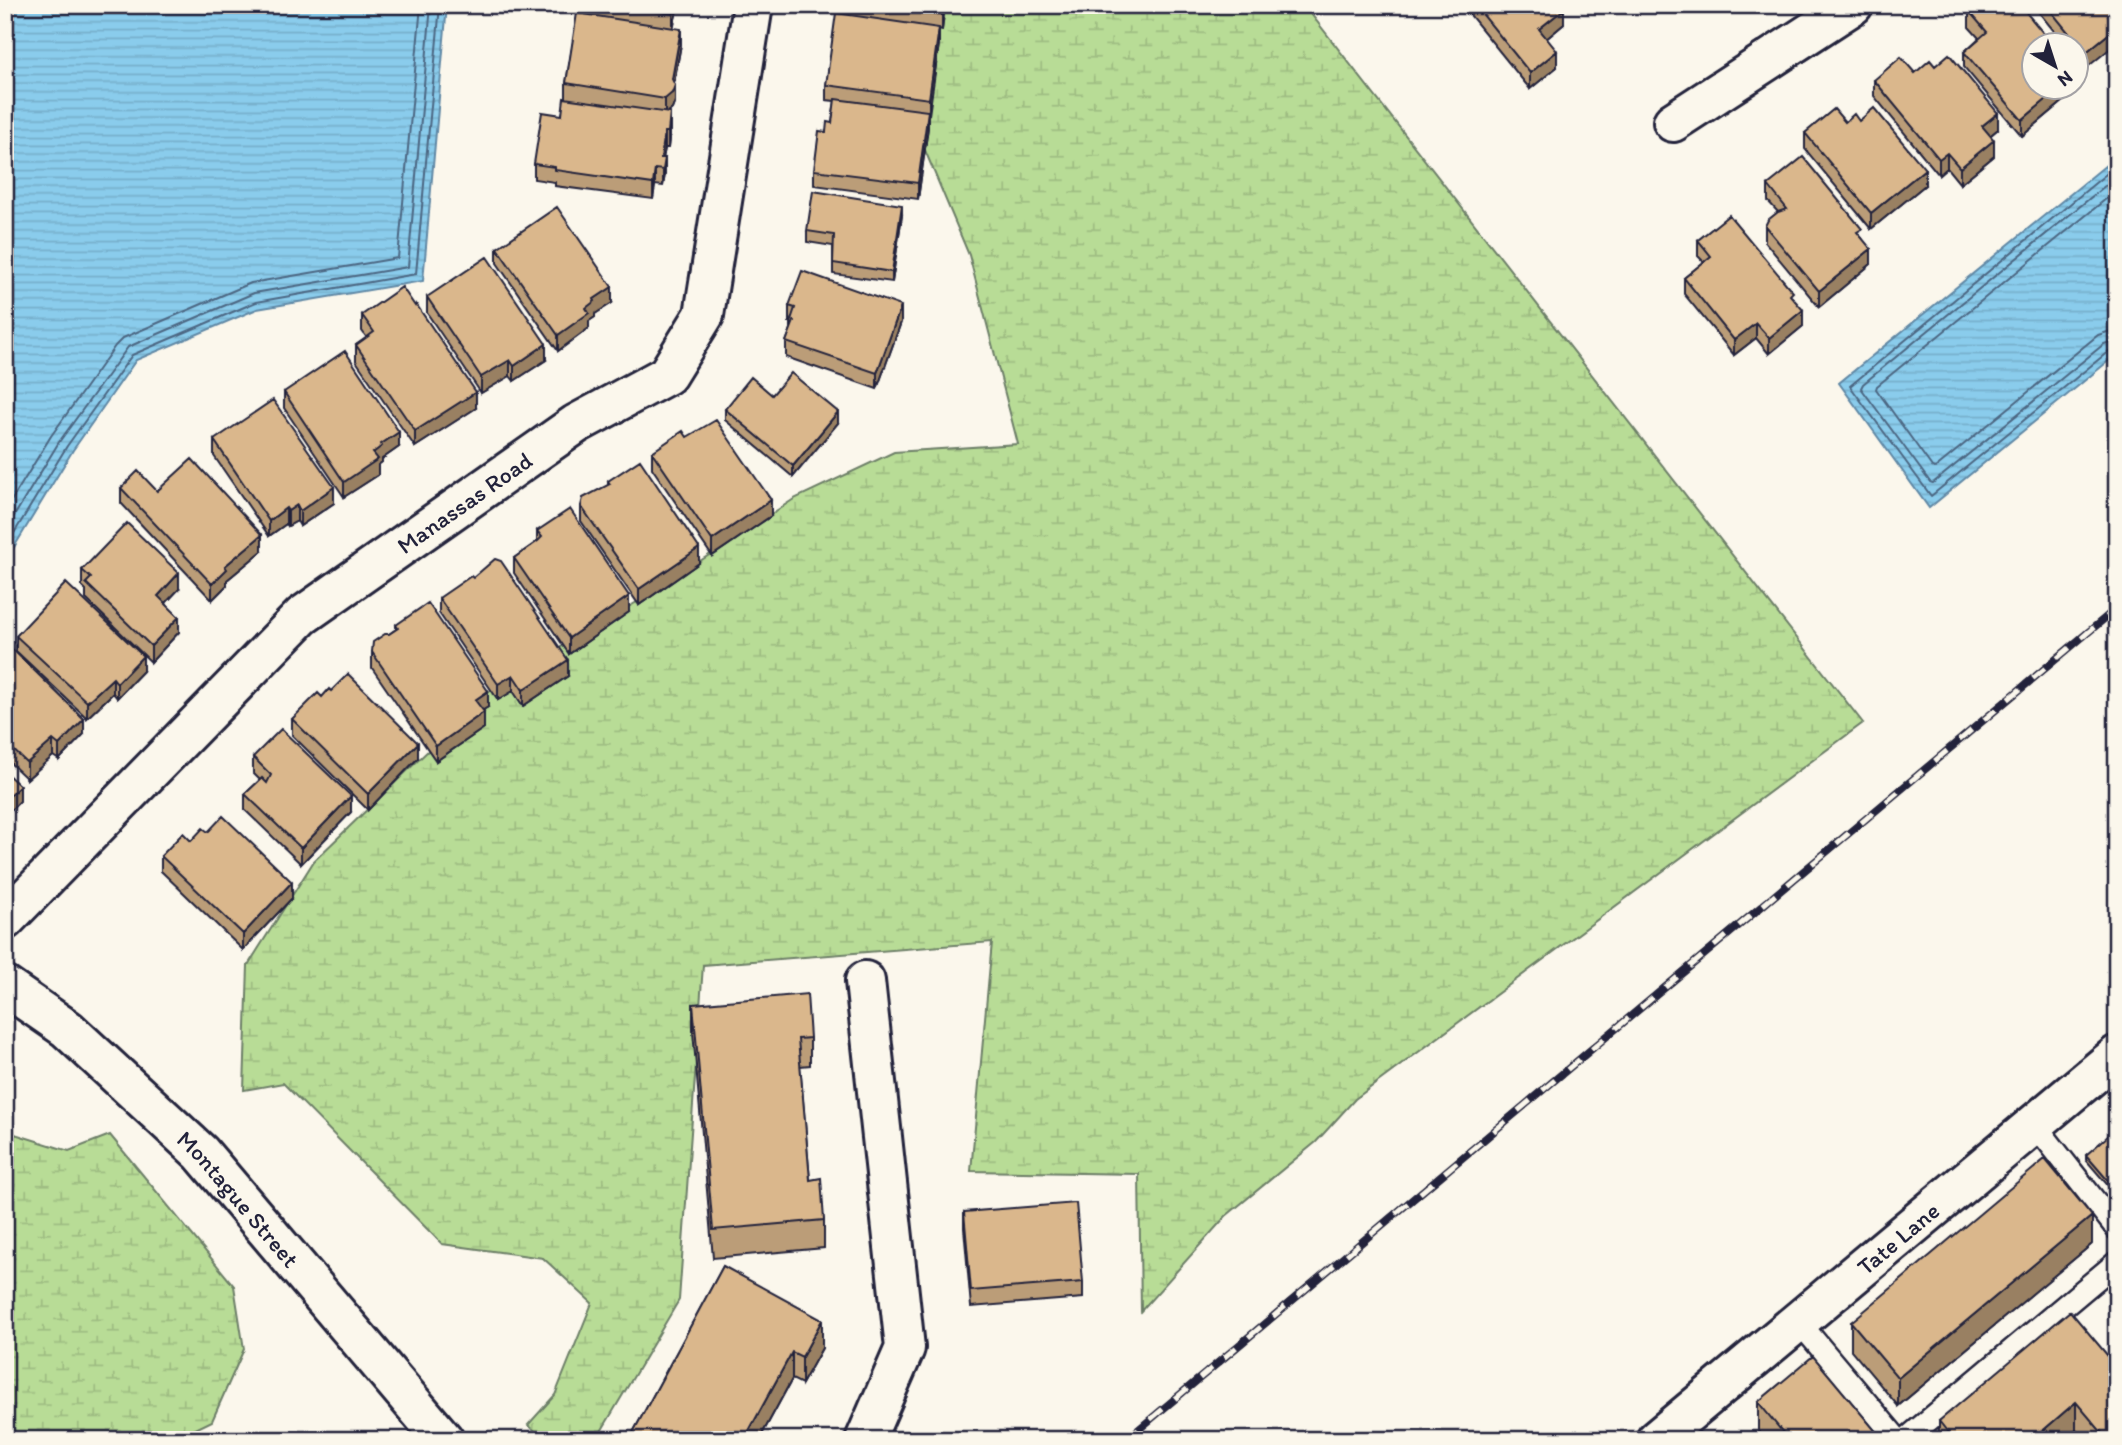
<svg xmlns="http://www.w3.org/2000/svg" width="2122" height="1445" viewBox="0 0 2122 1445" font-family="Itim,sans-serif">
  <defs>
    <pattern id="wetland-marsh" width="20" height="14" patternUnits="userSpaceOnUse" patternTransform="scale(1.75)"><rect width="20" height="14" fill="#b8dc96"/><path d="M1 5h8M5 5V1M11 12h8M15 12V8" fill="none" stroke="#9ebc82"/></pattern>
    <pattern id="water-rules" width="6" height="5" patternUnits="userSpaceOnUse" patternTransform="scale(1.75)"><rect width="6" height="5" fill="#8accec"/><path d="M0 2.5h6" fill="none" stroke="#77afcb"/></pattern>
  </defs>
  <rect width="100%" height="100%" fill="#fbf7ec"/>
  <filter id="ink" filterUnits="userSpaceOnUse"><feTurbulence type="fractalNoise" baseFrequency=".0143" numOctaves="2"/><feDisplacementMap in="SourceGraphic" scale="14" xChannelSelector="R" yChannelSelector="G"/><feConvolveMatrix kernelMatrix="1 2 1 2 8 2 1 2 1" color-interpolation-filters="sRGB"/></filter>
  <g filter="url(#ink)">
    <!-- wetland -->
    <path fill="url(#wetland-marsh)" stroke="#6d7f68" stroke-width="2" d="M942,5H1304L1863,723L1355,1099L1316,1142L1226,1216L1141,1311L1139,1174L971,1171L992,942L703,965L679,1300L596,1440H546L528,1425L555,1395L592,1303L543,1258L442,1244L283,1083L244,1090L248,965L314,861L495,686L647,596L794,499L894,452L1018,444L969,255L906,105Z
      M5,1131L69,1151L110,1135L234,1286L244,1349L212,1421L173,1440H5Z"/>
    <!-- water -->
    <path fill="url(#water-rules)" stroke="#6088a5" stroke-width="2" d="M5,5H447L423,281L257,309L136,360L73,450L5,562Z
      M2117,156V354L1929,508L1839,383Z"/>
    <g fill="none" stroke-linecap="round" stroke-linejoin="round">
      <!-- shore -->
      <path stroke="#4c6682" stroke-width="2" d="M2117,165L1850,386L1931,496L2109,351L2117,349
        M2117,176L1863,384L1861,388L1930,482L1933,483L2104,344L2117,340
        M2117,190L1877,386L1876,389L1932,467L1935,468L2098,335L2117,329
        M5,511L51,436L115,346L123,338L251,283L398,258L421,5
        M5,531L59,442L128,347L254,293L408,267L431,5
        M5,548L67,446L132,355L256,302L416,274L440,5"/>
      <defs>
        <path id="lane" d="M2033,1122L2117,1229
          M1798,1321L1898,1440
          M1905,1440L2117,1262"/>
        <g id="street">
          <path d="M1673,122L1853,5"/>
          <path id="s1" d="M5,920L302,616L576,424L667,375L704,315L753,5"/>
          <path id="s2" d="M5,986L67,1029L201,1153L444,1440"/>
          <path d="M865,1440L905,1348L865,981"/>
          <path id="s3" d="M1656,1440L2117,1055"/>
        </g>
      </defs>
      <!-- lane casing -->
      <use href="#lane" stroke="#22223b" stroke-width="26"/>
      <!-- street casing -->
      <use href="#street" stroke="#22223b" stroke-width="44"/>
      <!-- lane -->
      <use href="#lane" stroke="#fbf7ec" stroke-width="21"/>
      <!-- street -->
      <use href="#street" stroke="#fbf7ec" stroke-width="38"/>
      <defs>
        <path id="rail" d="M1126,1440L2117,608"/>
      </defs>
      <!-- rail casing -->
      <use href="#rail" stroke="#22223b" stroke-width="8"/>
      <!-- rail -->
      <use href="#rail" stroke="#fbf7ec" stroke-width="5" stroke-dasharray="16" stroke-linecap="butt"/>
    </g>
    <!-- wall -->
    <path fill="#bb9d78" stroke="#22223b" stroke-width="2" d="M578,5H678L673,28L681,44L674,83L675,101L672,109L668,113L670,129L668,148H665L663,158L665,174L663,186L655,185L653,199L555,186V182L534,179V164L562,115L566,98V83L578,13Z
      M844,5H945L942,30L939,29V44L928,115V127L918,199L814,185V170L826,132L832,123L835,101L826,100V85L844,15Z
      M1462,5H1561L1564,24L1546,39L1557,67L1530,89Z
      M2033,5H2117L2085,69L2076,59V46H2066Z
      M1969,11L2078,89L2022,136L1964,67V52L1979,38L1969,27Z
      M1935,66L1998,129L1990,136L1994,156L1960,184L1947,168L1939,175L1874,96V80L1915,73Z
      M1859,121L1925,185L1871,229L1805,149V133L1845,122Z
      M1768,185L1862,238L1871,264L1819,307L1765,242V226L1778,212L1768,201Z
      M902,215L892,282L833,274V246L807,242V231Z
      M1698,240L1793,298L1803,326L1769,354L1756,338L1734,355L1684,294V278L1704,262L1698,256Z
      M497,248L612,303L595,314V317L589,321V328L558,351L497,263Z
      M427,297L546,360L514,381L510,376L481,393L427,313Z
      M789,306L901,322L877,389L786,357V342L791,329V322H789Z
      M362,315L476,408L415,447L356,361V345L367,338L362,331Z
      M284,392L399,447L382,459V462L378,465V475L344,497L284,408Z
      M772,395L838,423L793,477L725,420V409Z
      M687,437L771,516L712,556L652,468V452Z
      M214,440L334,503L300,526L297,521L288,526L286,524L269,536L214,456Z
      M608,481L699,563L639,605L581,521V506L608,485Z
      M121,488L157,491L262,551L227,580V585L212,600L121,503Z
      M537,531L629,612L569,654L514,573V558L537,542Z
      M82,570L179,589L166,603L179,632L151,662L86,599V590L82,586Z
      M439,598L568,676L523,706L513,691L498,700L439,613Z
      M396,625L488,707L483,710L484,728L436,761L372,668V652L389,634L396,629Z
      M16,636L143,671L117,698L113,693L87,718L16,651Z
      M5,647L84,734L59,760L53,756L27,779L5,758Z
      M322,697L418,758L368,810L292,735V719Z
      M253,757L351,812L301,864L245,810V794L260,780L253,773Z
      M191,841L292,898L243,950L161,871V856Z
      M693,1004L810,1038V1065L800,1066L810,1180L824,1220V1248L713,1258L693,1032Z
      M2117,1130V1196L2086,1160V1155Z
      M964,1212L1083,1282V1298L971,1307L964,1228Z
      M2092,1244L1898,1406L1851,1350V1322Z
      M723,1266L822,1348L802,1384L792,1379L759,1440H629Z
      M2108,1356L2117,1440H2085L2076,1430L2065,1440H1939V1421Z
      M1758,1402L1883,1440H1766L1758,1430Z"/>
    <!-- shaded-wall -->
    <path fill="#998062" stroke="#22223b" stroke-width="2" d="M675,5H678L673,29V14Z
      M943,5H945L942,30V14Z
      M1564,9V24L1539,45V29Z
      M2117,27V43L2085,69V53Z
      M939,28V44L929,115V99Z
      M681,29V44L672,94L675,85V101L672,109L665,114V99L672,79Z
      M1557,51V67L1530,89V73Z
      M2078,73V89L2022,136V120L2060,88H2076V74Z
      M928,111V127L918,199V183Z
      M670,113V129L668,148V132Z
      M1998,113V129L1982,142V126Z
      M665,132V148L661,170V158Z
      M1994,140V156L1960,184V168Z
      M1947,153V168L1939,175V159Z
      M665,158V174L663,186V170Z
      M655,169V185L653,199V184Z
      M1925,169V185L1871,229V213Z
      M902,205V215L892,282V272Z
      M1871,249V264L1819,307V291Z
      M612,287V303L595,314V317L589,321V328L558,351V335L594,299Z
      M901,306V322L877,389V373Z
      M1803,310V326L1769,354V338Z
      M1756,323V338L1734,355V340Z
      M546,344V360L514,381V366Z
      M510,360V376L481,393V377Z
      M476,392V408L415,447V431Z
      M838,412V423L793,477V466Z
      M399,432V447L382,459V462L378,465V475L344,497V482L381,444Z
      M334,487V503L300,526V511Z
      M771,500V516L712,556V540Z
      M297,505V521L288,526V511Z
      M286,508V524L269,536V521Z
      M262,535V551L227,580V585L212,600V584L225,566Z
      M699,548V563L639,605V589Z
      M179,573V589L158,611V596Z
      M629,596V612L569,654V638Z
      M179,617V632L151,662V646Z
      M143,656V671L117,698V683Z
      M568,660V676L523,706V690Z
      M513,675V691L498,700V684Z
      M113,678V693L87,718V702Z
      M488,691V707L475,715V700Z
      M484,712V728L436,761V746Z
      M84,719V734L59,760V745Z
      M53,740V756L27,779V763Z
      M418,743V758L368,810V794Z
      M20,786V801L5,816V800Z
      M351,796V812L301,864V848Z
      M292,882V898L243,950V934Z
      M2092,1216V1244L1898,1406V1378Z
      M822,1320V1348L802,1384V1357Z
      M792,1352V1379L759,1440H744Z
      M2076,1402V1430L2065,1440H2032Z"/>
    <!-- building -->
    <path fill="#dab78c" stroke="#22223b" stroke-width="2" d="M616,5H675L673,14Z
      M877,5H943L942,14Z
      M1475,5H1561L1564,9L1539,29L1557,51L1530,73Z
      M1976,5H2020L2054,46H2034V88H2060L2022,120L1964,52L1987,32L1969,11Z
      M2046,5H2117V27L2085,53Z
      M577,13L681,29L672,79L675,85L672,93L665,99L566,83Z
      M836,13L939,28L929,99L826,85Z
      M1949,54L1998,113L1982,126L1994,140L1960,168L1947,153L1939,159L1874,80L1901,57L1915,73L1930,60L1935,66Z
      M564,98L670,113L668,132H665L661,158H665L663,170L655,169L653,184L555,170V167L534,164L542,112L562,115Z
      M835,99L928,111L918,183L814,170L819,131L826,132L827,122L832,123Z
      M1874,108L1925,169L1871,213L1805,133L1834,109L1845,122L1854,114L1859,121Z
      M1803,157L1862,229L1857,232L1871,249L1819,291L1765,226L1768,220L1778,212L1787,209L1768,185Z
      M813,191L902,205L892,272L833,263L834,235L807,231Z
      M557,207L612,287L594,299L595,301L586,308L589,313L558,335L497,248Z
      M1729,215L1793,292L1790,295L1803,310L1769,338L1756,323L1734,340L1684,278L1711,256L1698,240Z
      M487,257L546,344L514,366L510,360L481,377L427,297Z
      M802,271L901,306L877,373L786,342L794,321L791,320L795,308L789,306Z
      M402,287L415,306L416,304L476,392L415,431L356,345L374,332L362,315Z
      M345,351L399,432L381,444L382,446L373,453L378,459L344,482L284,392Z
      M791,373L838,412L793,466L725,409L751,377L772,395Z
      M273,400L334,487L300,511L297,505L288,511L286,508L269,521L214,440Z
      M716,420L771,500L712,540L652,452L683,431L687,437Z
      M192,459L262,535L225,566L227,569L212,584L121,488L138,471L157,491Z
      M640,460L699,548L639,589L581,506L583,498L610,484L608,481Z
      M570,509L629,596L569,638L514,558L538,541L542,537L537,531Z
      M127,523L179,573L158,596L179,617L151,646L86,583L91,578L82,570Z
      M495,559L501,561L568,660L523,690L513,675L498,684L439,598L471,576L473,578Z
      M66,583L143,656L117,683L113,678L87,702L16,636Z
      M428,603L488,691L475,700L484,712L436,746L372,652L373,642L385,634H389L398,628L396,625Z
      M8,645L84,719L59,745L53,740L27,763L5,742V647Z
      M348,674L418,743L368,794L292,719L318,693L322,697L329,689L331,691Z
      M281,729L351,796L301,848L245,794L262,778L267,783L271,775L253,757Z
      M5,772L20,786L5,800Z
      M223,816L292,882L243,934L161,856L183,833L191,841L203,828L208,832Z
      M807,994L810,1038L798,1039L810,1180L821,1178L824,1220L713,1230L693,1004Z
      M2116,1129L2117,1130V1191L2086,1155Z
      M2045,1159L2092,1216L1898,1378L1851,1322Z
      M1076,1203L1083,1282L971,1291L964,1212Z
      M723,1266L822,1320L802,1357L792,1352L744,1440H629Z
      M2070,1311L2108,1356L2117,1348V1440H2108L2076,1402L2032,1440H1954L1939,1421Z
      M1813,1356L1883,1440H1789L1758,1402Z"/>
  </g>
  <g text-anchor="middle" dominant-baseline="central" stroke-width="5" stroke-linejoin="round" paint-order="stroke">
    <!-- street labels -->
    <g font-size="24" fill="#22223b" stroke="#fbf7ec">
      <text stroke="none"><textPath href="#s1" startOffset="623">Manassas Road</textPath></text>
      <text stroke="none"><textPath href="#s2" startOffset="317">Montague Street</textPath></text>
      <text stroke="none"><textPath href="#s3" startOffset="315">Tate Lane</textPath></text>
    </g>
  </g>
  <!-- margin -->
  <rect width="2122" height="1445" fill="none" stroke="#fbf7ec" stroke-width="28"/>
  <rect x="14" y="14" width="2094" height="1417" fill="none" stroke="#22223b" stroke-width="2.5" filter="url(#ink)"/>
  <!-- north arrow -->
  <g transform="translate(2055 66) rotate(141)"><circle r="33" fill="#fbf7ec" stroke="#a4a2a5" stroke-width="2"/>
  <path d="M0-5L12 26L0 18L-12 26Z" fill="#22223b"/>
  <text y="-10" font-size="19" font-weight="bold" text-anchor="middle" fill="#22223b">N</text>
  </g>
</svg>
